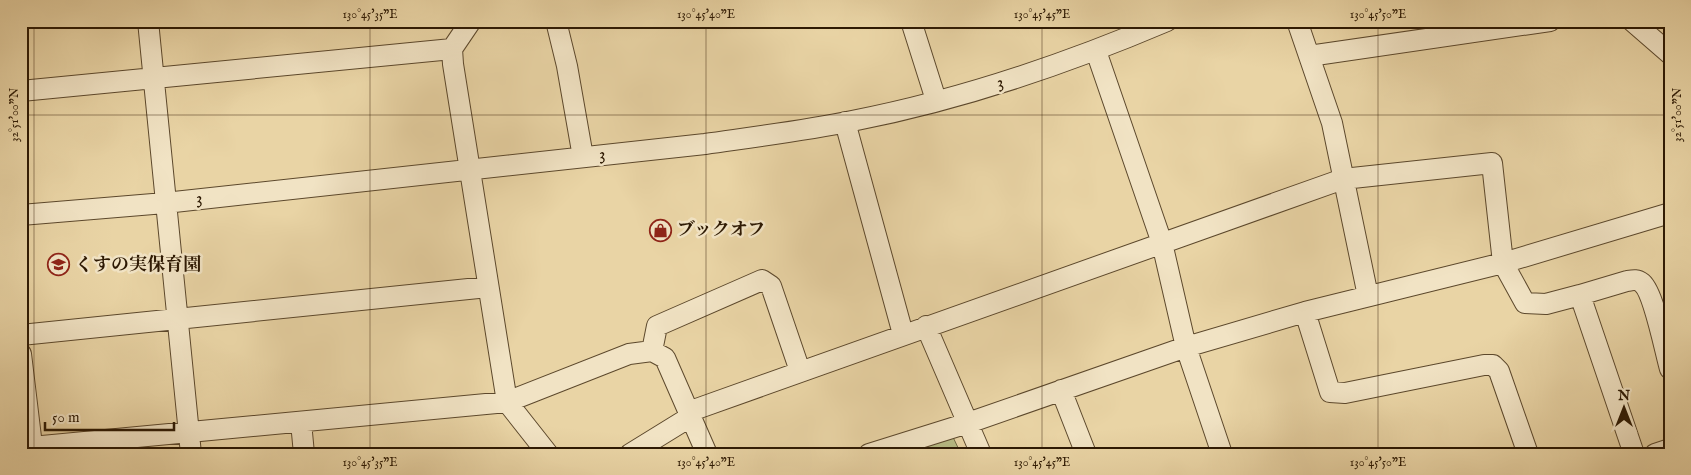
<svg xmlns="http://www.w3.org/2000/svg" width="1691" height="475" viewBox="0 0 1691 475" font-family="'IM FELL English','Noto Serif JP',serif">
  <rect width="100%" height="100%" fill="#e9d4a5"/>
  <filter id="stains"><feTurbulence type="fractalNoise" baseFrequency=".004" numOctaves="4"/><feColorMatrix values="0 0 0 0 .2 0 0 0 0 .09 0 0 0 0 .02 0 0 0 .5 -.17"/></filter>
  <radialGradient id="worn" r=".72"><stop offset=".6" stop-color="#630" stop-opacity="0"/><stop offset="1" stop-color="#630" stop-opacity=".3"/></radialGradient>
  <!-- green -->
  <path fill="#b8bc85" stroke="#726a44" d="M952,435L961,454H893Z"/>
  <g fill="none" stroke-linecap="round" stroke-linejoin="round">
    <defs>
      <path id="minor" d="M148,21L191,454
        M471,21L452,49L453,64L507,402L548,454
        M556,21L567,66L583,157
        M911,21L936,100
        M1297,21L1332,123L1368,296
        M1632,21L1670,54
        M1096,51L1162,243L1186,347L1222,454
        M1309,56L1550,21
        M21,91L452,49
        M845,122L903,334
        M21,215L165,203L705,144C754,137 803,131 852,121C960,100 1066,64 1167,21
        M1580,295L1627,281C1633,280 1637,279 1642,283C1654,293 1665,352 1670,369
        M1305,312L1330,392L1345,393L1484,365H1493L1499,371L1528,454
        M926,326L981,454
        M21,335L488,287
        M652,351L657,326L762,280L771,286L800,371
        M21,354L33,454
        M1061,390L1086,454
        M688,412L1343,179L1492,163L1503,263L1525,303L1546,304L1580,295L1634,454
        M301,422L304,454
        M21,448L507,402L629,354L652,351L665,358L707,454
        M630,454L690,417
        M869,454L968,423L1186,347L1305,312L1503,263L1670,213
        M1655,454L1670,449"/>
    </defs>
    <!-- minor casing -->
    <use href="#minor" stroke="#5c482c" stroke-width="22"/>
    <!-- minor -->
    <use href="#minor" stroke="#f1e3c4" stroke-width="20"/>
  </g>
  <!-- ticks -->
  <path fill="none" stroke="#2d1903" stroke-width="1" stroke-opacity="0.45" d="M34,21V454M370,21V454M706,21V454M1042,21V454M1378,21V454M21,115H1670"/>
  <!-- icons -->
  <defs>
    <symbol id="shop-ring" viewBox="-11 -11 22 22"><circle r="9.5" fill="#f1e3c4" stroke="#8f2418" stroke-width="1.5"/><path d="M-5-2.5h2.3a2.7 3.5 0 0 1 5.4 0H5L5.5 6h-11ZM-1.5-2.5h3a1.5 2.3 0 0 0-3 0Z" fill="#8f2418"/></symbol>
    <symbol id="school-ring" viewBox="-11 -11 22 22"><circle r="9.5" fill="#f1e3c4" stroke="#8f2418" stroke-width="1.5"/><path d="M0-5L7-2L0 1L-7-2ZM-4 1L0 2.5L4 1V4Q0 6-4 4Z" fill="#8f2418"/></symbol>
  </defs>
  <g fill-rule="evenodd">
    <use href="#shop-ring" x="648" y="218" width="25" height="25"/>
    <use href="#school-ring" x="46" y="252" width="25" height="25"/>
  </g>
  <g text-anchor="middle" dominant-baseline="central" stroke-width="5" stroke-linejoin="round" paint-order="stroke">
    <!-- street labels -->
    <g font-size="18" fill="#2d1903" stroke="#f1e3c4">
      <text transform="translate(1000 83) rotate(-15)">3</text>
      <text transform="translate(602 155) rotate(-6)">3</text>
      <text transform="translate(199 199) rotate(-6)">3</text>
    </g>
    <!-- poi labels -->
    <g font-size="18" font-weight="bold" fill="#2d1903" stroke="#f1e3c4" text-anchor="start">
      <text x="677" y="230">ブックオフ</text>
      <text x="75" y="265">くすの実保育園</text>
    </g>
  </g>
  <!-- margin -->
  <rect width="1691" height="475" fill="none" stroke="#e9d4a5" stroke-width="55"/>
  <!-- north arrow -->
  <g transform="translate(1624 408)" stroke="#f1e3c4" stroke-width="4" paint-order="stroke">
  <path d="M0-4L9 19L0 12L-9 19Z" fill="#2d1903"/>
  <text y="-8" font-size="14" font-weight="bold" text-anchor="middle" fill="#2d1903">N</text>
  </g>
  <!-- scale -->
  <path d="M45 422v8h129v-8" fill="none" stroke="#2d1903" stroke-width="2.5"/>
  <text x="52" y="422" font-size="15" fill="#2d1903" stroke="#f1e3c4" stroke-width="4" paint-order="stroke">50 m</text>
  <rect x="28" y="28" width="1636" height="420" fill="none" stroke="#2d1903" stroke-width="2"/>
  <g font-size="12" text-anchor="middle" fill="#2d1903">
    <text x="370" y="18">130°45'35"E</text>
    <text x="706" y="18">130°45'40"E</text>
    <text x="1042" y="18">130°45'45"E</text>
    <text x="1378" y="18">130°45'50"E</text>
    <text transform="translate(14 115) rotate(-90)" y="4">32°51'00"N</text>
    <text transform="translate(1677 115) rotate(-90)" y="4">32°51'00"N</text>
    <text x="370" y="466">130°45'35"E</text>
    <text x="706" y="466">130°45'40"E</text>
    <text x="1042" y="466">130°45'45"E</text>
    <text x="1378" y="466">130°45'50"E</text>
  </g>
  <rect width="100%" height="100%" filter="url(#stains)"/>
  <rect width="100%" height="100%" fill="url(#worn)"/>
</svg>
